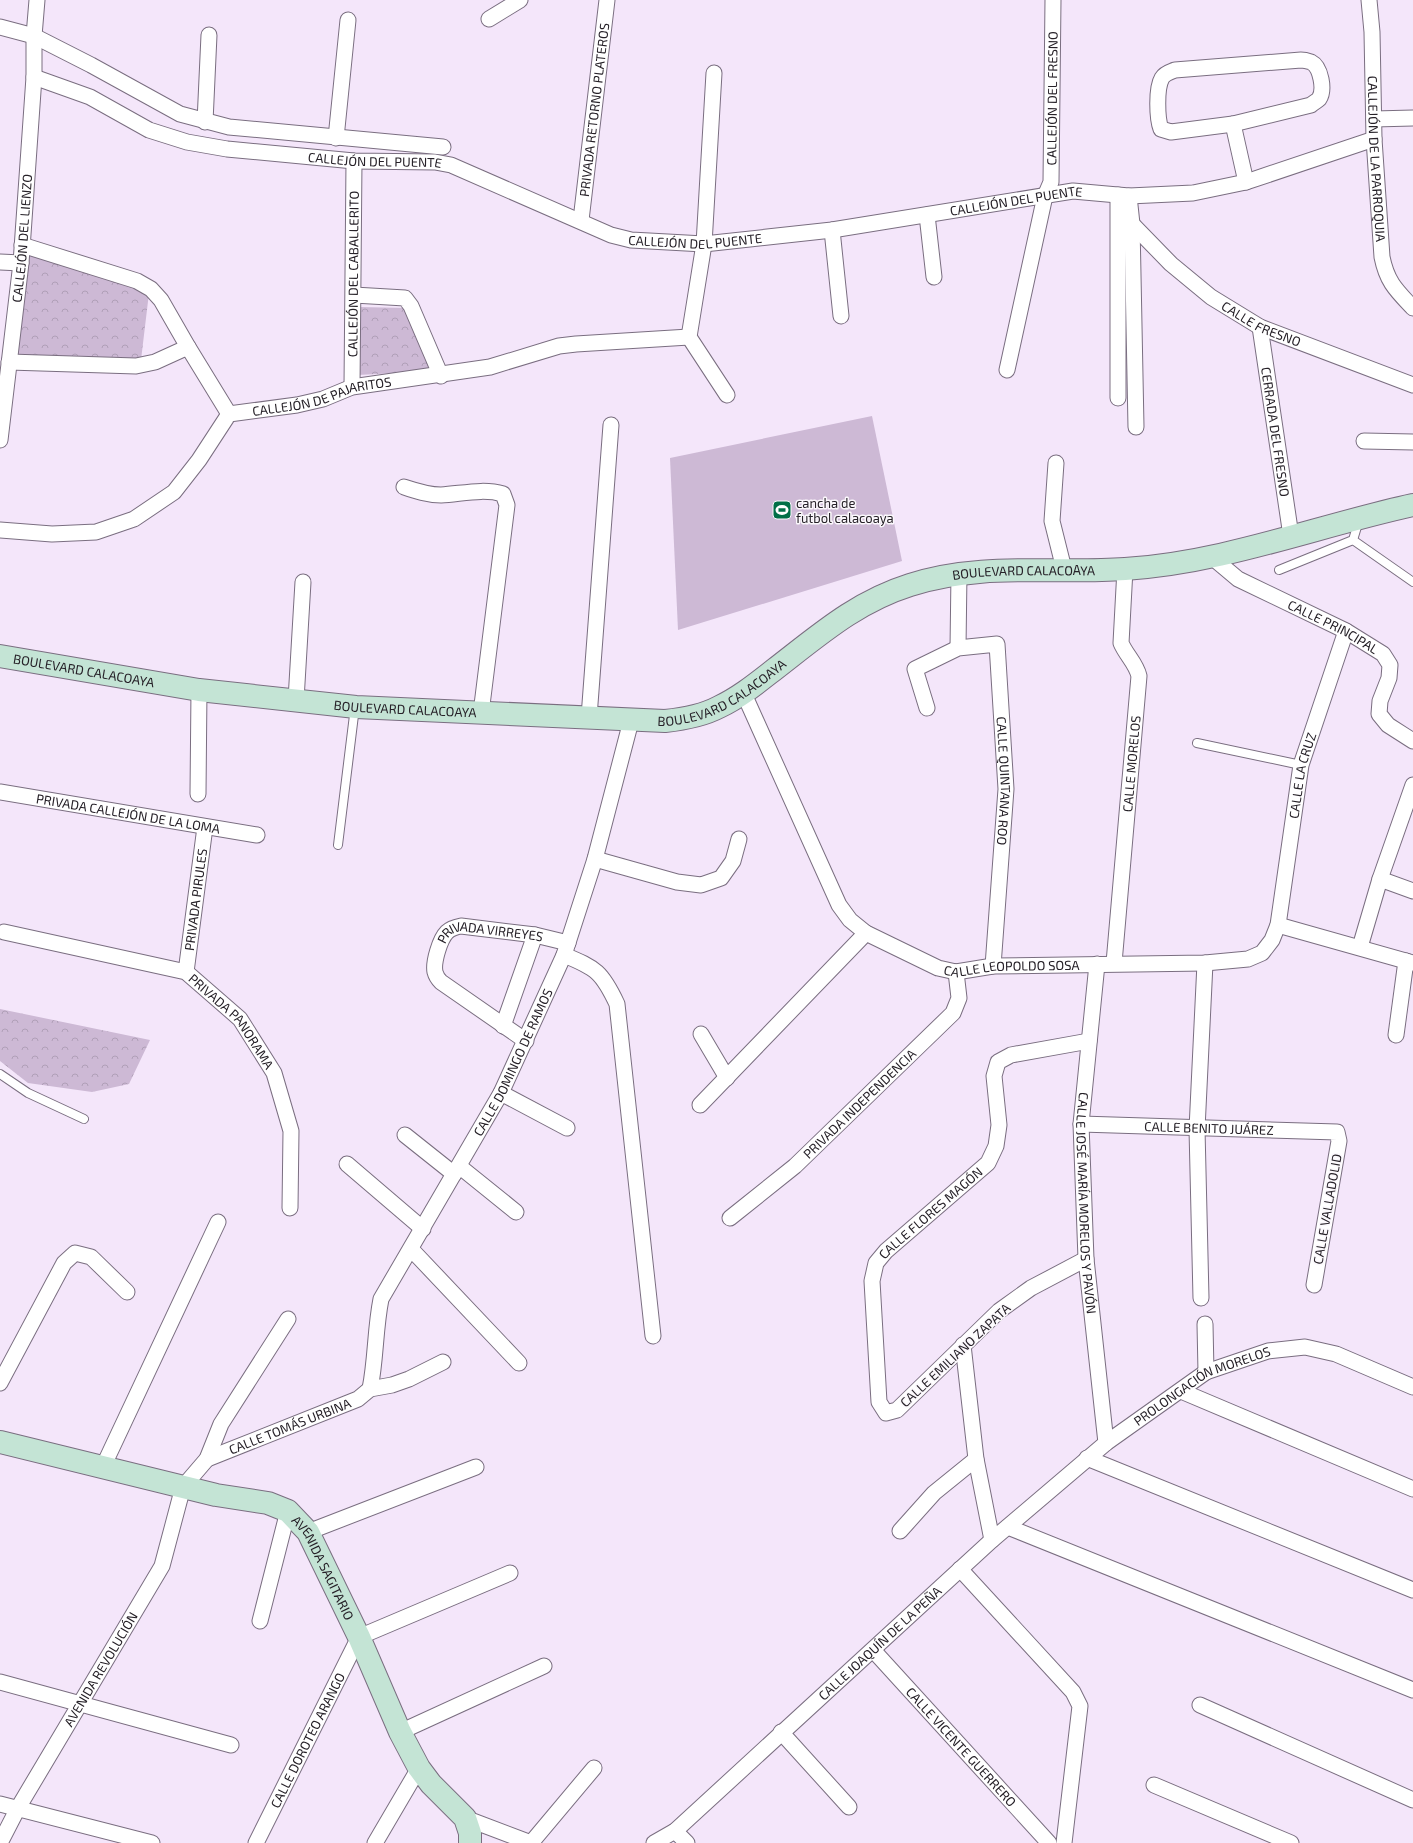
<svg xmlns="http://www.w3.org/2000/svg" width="1413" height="1843" viewBox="0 0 1413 1843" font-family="'Exo 2',sans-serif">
  <defs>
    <pattern id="park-crowns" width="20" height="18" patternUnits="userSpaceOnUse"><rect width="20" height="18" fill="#cdb9d5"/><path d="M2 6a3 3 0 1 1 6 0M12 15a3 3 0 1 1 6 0" fill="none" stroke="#b09fb7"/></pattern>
  </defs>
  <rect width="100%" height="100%" fill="#f4e6fa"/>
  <!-- park -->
  <path fill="url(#park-crowns)" d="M23,252L149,293L141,360L13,355Z
    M359,307L408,308L434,371L358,375Z
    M0,1009L150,1040L129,1084L92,1092L28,1083L0,1061Z"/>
  <!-- garden -->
  <path fill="#cdb9d5" d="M872,416L902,561L678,630L670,458Z"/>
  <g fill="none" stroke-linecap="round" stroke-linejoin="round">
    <defs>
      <path id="lane" d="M1353,540L1359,520
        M1279,570L1353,540L1413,582
        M1197,743L1301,765
        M338,845L355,707
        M0,1074L28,1093L84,1119"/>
      <g id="street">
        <path id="s1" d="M1369,0L1372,32L1374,139L1382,257C1387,282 1396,290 1413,308"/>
        <path d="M489,19L520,0"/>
        <path d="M0,27L34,36L91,65L180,114L229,127L443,147"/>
        <path d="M1301,60C1304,60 1308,61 1311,62C1321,67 1325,90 1319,99C1317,101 1313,103 1311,105L1233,124L1171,132L1161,129C1157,119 1156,88 1162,78C1165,73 1170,72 1175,70Z"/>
        <path d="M714,73L704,244L689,337L727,395"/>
        <path id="s2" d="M34,77L90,97L149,130L187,142L227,149L354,161L435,162L451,165L611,235L631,240L704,244L832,230L1073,191L1129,196L1193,193L1246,182L1374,139"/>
        <path d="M1374,119L1413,118"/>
        <path d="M205,122L209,35"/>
        <path d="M1233,124L1246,182"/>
        <path d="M336,138L348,20"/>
        <path d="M1118,195V398"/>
        <path d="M1129,196L1132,224L1136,427"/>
        <path d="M927,215L934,277"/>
        <path id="s3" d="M581,220L607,0"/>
        <path id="s4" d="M1132,224L1171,264L1211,297L1260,327L1413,385"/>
        <path d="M832,230L841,316"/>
        <path d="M22,245L137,281L151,289L161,300L188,347"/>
        <path d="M0,262L21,263"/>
        <path d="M354,295L405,298L411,306L441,376"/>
        <path id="s5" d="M1260,327L1291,536"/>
        <path d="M9,362L136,366L155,362L188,347L229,414"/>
        <path id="s6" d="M1007,370L1045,196L1051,182L1053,0"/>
        <path id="s7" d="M352,387L354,161"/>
        <path id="s8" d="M0,440L21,263L34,77V36L37,0"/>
        <path d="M1364,441L1413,442"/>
        <path d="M1056,463L1052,521L1064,569"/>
        <path d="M404,487C416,491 428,495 441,495C461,494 483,488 503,494L507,505L481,713"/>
        <path id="s9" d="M0,530L52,534L96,532L134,519L174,492L199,460L229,414L297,405L323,399L352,387L490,367L559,346L576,344L689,337"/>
        <path id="s10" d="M1213,558L1238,579L1346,631L1383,654L1390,665L1389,678L1380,701L1379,714L1388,725L1413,741"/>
        <path d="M958,648L959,573"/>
        <path id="s11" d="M744,694L839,905L850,920L866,933L938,968L956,972L993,966L1205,963L1248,959L1262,953L1272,940L1278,925L1301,765L1346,631"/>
        <path d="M296,700L303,582"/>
        <path id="s12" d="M927,708L915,669L958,648L997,644L1006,789L993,966"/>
        <path d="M589,717L611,425"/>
        <path id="s13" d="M0,792L257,835"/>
        <path d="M198,794L199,690"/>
        <path d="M595,859L677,882L701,885L721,878L733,861L739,839"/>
        <path d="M1380,879L1413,891"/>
        <path d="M1278,925L1413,963"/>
        <path id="s14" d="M4,932L186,972L240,1019L274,1073L291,1131L290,1208"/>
        <path d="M1360,947L1380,879L1413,785"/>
        <path d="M564,955C596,968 602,972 617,1004L653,1336"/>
        <path id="s15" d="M1114,963L1139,676C1136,663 1126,655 1121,643L1125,569"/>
        <path id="s16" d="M1097,964L1081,1124L1086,1259L1106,1443"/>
        <path id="s17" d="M186,972L205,827"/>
        <path d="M503,1026L535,935"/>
        <path d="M701,1034L727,1078"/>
        <path d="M1396,1035L1406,961"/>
        <path id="s18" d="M526,1041L441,982C438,979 436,976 435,972C433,962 440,939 447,932C451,928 456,927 461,926L535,935L568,943"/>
        <path d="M501,1093L567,1128"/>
        <path d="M700,1105L866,933"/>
        <path id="s19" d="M1081,1124L1337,1132L1339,1141L1314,1285"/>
        <path d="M405,1135L454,1174"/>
        <path d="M347,1164L423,1229"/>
        <path d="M459,1166L516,1212"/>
        <path id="s20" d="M730,1218L795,1166L953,1013L959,998L956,972"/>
        <path d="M411,1249L519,1363"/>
        <path id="s21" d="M1086,1259L1031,1288L999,1311L897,1410L886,1413L879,1402L872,1281L876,1263L886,1251L988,1163L996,1146L999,1125L994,1076L998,1062L1011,1055L1089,1041"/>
        <path d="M1201,1298L1197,1129L1205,963"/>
        <path d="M1205,1324L1206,1372"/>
        <path d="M963,1345L976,1459L992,1540"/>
        <path d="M0,1383L64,1263L75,1253L91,1257L127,1292"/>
        <path id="s22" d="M370,1389C376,1359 375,1329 381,1299L501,1093L564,955L595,859L631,721"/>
        <path d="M1181,1391L1413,1489"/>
        <path d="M1087,1458L1413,1590"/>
        <path id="s23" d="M207,1459L358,1399L370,1389L392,1385L409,1379L443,1362"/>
        <path d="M102,1469L218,1222"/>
        <path d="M1008,1527L1413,1690"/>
        <path d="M900,1531L934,1493L976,1459"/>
        <path d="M308,1532L476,1467"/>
        <path d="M960,1569L1073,1692L1080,1706L1064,1843"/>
        <path d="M260,1621L288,1511"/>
        <path id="s24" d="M873,1650L1049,1843"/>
        <path d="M0,1682L231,1745"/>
        <path d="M1200,1705L1413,1800"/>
        <path d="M400,1732L544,1666"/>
        <path d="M781,1732L849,1807"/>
        <path d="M1154,1785L1291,1843"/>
        <path d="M0,1804L152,1843"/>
        <path d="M465,1818L531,1843"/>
        <path d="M675,1831L687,1843"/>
        <path id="s25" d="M0,1843L18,1808L162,1566L183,1487L207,1459L221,1424L288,1319"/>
        <path id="s26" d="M256,1843L359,1637L510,1573"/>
        <path d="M375,1843L419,1768"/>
        <path d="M531,1843L594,1768"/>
        <path id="s27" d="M654,1843L675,1831L992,1540L1106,1443L1206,1372L1268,1351L1305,1347L1336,1354L1413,1387"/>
      </g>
      <g id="secondary">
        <path id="s28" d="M0,656L199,690L356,707L665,721C684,719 702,716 719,707C740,697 757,683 775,669C819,635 856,602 910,585C980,562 1053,574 1125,569C1223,563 1317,526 1413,505"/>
        <path id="s29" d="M0,1442L216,1495L268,1503L288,1511L308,1532L359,1637L400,1732L419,1768L431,1784L465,1818L470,1833V1843"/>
      </g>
    </defs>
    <!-- lane casing -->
    <use href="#lane" stroke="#7a6e80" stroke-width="10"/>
    <!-- street casing -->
    <use href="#street" stroke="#7a6e80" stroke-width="17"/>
    <!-- secondary casing -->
    <use href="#secondary" stroke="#7a6e80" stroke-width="24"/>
    <!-- lane -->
    <use href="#lane" stroke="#fff" stroke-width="8"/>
    <!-- street -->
    <use href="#street" stroke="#fff" stroke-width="15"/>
    <!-- secondary -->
    <use href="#secondary" stroke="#c4e4d5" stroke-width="22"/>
  </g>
  <!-- icons -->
  <defs>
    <symbol id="stadium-square" viewBox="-11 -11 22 22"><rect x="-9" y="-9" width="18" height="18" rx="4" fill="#026f47" stroke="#fbf8fc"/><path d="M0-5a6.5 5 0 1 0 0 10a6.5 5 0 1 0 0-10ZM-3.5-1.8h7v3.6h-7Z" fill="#fff"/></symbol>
  </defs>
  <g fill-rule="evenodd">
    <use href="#stadium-square" x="771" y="499" width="22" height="22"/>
  </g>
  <g text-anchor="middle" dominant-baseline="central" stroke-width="3" stroke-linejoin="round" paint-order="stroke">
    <!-- street labels -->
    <g font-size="13" fill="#262128" stroke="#fbf8fc">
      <text stroke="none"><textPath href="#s6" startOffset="277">CALLEJÓN DEL FRESNO</textPath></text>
      <text stroke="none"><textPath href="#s3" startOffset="111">PRIVADA RETORNO PLATEROS</textPath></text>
      <text stroke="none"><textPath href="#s1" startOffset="159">CALLEJÓN DE LA PARROQUIA</textPath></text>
      <text stroke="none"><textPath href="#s2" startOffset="356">CALLEJÓN DEL PUENTE</textPath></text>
      <text stroke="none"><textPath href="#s2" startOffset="1016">CALLEJÓN DEL PUENTE</textPath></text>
      <text stroke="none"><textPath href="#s2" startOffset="692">CALLEJÓN DEL PUENTE</textPath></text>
      <text stroke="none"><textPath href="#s8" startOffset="203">CALLEJÓN DEL LIENZO</textPath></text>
      <text stroke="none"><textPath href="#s7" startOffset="113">CALLEJÓN DEL CABALLERITO</textPath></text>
      <text stroke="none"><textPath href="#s4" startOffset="165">CALLE FRESNO</textPath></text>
      <text stroke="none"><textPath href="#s9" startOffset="375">CALLEJÓN DE PAJARITOS</textPath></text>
      <text stroke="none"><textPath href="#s5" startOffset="106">CERRADA DEL FRESNO</textPath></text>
      <text stroke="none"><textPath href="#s28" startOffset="1068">BOULEVARD CALACOAYA</textPath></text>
      <text stroke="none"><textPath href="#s10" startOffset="139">CALLE PRINCIPAL</textPath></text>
      <text stroke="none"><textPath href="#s28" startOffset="85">BOULEVARD CALACOAYA</textPath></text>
      <text stroke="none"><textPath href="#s28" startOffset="733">BOULEVARD CALACOAYA</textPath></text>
      <text stroke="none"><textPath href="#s28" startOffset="409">BOULEVARD CALACOAYA</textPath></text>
      <text stroke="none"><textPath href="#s15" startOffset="200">CALLE MORELOS</textPath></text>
      <text stroke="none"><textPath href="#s11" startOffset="861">CALLE LA CRUZ</textPath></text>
      <text stroke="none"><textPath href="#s12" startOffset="265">CALLE QUINTANA ROO</textPath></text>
      <text stroke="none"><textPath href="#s13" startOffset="130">PRIVADA CALLEJÓN DE LA LOMA</textPath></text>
      <text stroke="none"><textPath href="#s17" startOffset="73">PRIVADA PIRULES</textPath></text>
      <text stroke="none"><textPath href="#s18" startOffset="201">PRIVADA VIRREYES</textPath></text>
      <text stroke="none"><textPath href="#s11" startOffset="425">CALLE LEOPOLDO SOSA</textPath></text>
      <text stroke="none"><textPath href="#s14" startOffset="254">PRIVADA PANORAMA</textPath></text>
      <text stroke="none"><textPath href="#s22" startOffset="362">CALLE DOMINGO DE RAMOS</textPath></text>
      <text stroke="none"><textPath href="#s20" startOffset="173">PRIVADA INDEPENDENCIA</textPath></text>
      <text stroke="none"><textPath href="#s19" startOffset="128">CALLE BENITO JUÁREZ</textPath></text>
      <text stroke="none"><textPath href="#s16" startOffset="240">CALLE JOSÉ MARÍA MORELOS Y PAVÓN</textPath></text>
      <text transform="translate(1327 1209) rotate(-80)">CALLE VALLADOLID</text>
      <text stroke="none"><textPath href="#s21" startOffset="482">CALLE FLORES MAGÓN</textPath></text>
      <text transform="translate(955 1355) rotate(-43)">CALLE EMILIANO ZAPATA</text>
      <text stroke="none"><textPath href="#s27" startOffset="717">PROLONGACIÓN MORELOS</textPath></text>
      <text stroke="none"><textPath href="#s23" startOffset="89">CALLE TOMÁS URBINA</textPath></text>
      <text stroke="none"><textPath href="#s29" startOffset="364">AVENIDA SAGITARIO</textPath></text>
      <text stroke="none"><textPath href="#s27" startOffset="302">CALLE JOAQUÍN DE LA PEÑA</textPath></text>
      <text stroke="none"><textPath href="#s25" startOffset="201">AVENIDA REVOLUCIÓN</textPath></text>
      <text stroke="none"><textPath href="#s26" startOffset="115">CALLE DOROTEO ARANGO</textPath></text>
      <text stroke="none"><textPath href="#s24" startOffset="131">CALLE VICENTE GUERRERO</textPath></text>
    </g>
    <!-- poi labels -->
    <g font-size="13" fill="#262128" stroke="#fbf8fc" text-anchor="start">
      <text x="796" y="503">cancha de<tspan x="796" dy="15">futbol calacoaya</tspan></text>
    </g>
  </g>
</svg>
